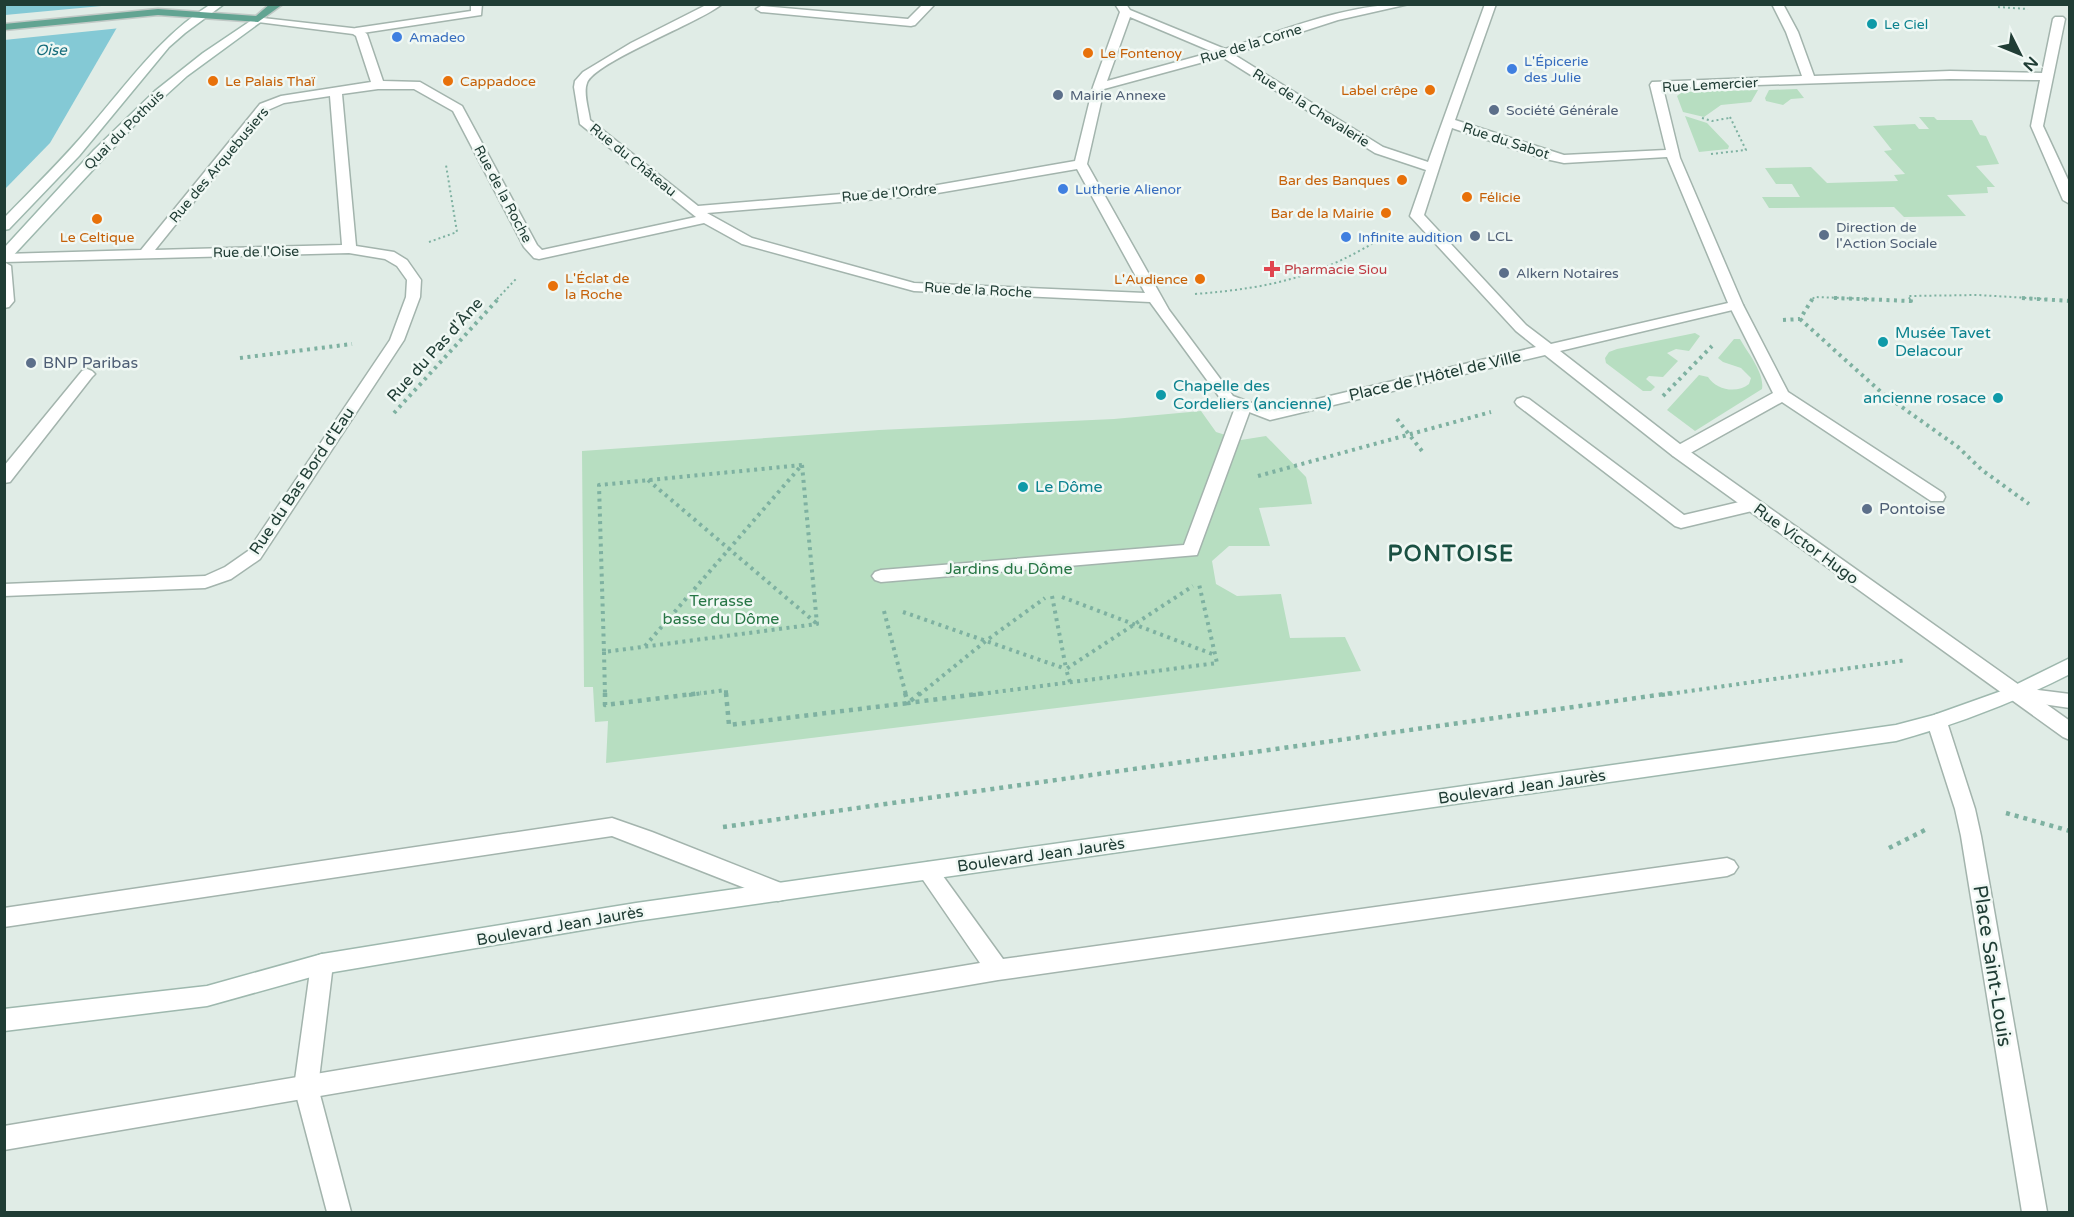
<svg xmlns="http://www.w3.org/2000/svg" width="2074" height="1217" viewBox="0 0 2074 1217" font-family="'Varela Round',sans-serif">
  <rect width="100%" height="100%" fill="#e0ece6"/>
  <!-- green -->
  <path fill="#b7dec1" d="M1797,89L1804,98L1791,99L1783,105L1766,101L1765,98L1769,90Z
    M1758,90L1751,102L1721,105L1704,117L1683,112L1677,96L1682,92Z
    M1685,116L1707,123L1729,146L1728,149L1699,152Z
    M1919,117H1934L1937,120H1972L1980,135L1986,136L1999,164L1976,166L1995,187H1987L1988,193L1947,195L1966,216L1904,217L1894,207L1769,208L1762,197H1800L1792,184H1776L1765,168L1811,167L1827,183L1898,181L1894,175L1905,174L1884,151L1892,150L1873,126L1915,124L1919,129H1929Z
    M1695,333L1700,336L1689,351L1676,349L1667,353L1678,361L1663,377L1649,376L1646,379L1655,387L1651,391H1643L1606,363L1605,358L1609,352L1617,349Z
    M1734,339H1740C1747,352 1765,373 1762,389L1695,431L1667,410L1699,375L1708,377C1716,390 1737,394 1749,384L1751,378L1741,368L1723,362L1718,358Z
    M1201,411L1216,432L1241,440L1266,436L1306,477L1312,504L1259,508L1270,546H1229L1212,561L1216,584L1237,596L1281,594L1290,638L1345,637L1361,671L606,763L608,721L595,722L593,687H584L582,451L879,430L1114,419Z"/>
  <!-- water -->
  <path fill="#84c9d5" d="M5,5H120L119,24L50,143L5,189Z"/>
  <!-- pier -->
  <path fill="#e0ece6" d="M123,4L121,28L4,40L5,15Z"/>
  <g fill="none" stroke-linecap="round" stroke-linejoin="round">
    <defs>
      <path id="lane" d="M471,4H482L481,15L356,34L350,31L356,28L471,11Z
        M4,262L11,266L14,301L9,307L4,308Z
        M1736,301L1743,305L1788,392L1943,493L1945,497L1943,501H1931L1782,402L1685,456H1673L1671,452L1673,448L1773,393L1729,305Z
        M87,369L92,371L95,374L92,377L10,482L4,483V466L82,371Z
        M1523,397L1529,399L1684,515L1752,499L1758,501L1760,505L1758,509L1752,511L1681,528L1675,526L1517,405L1515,402L1517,399Z
        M1244,400L1252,405L1197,555L881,582L875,580L872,576L875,572L881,570L1184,545L1236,405Z
        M2014,687L2070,694V708L2007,699L2004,694L2007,689Z
        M612,818L652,832L786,885L789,892L786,899L778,901L612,836L4,927V908Z
        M1727,858L1734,861L1738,867L1734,873L1727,876L998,980L4,1150V1126L980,963L921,877L917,871L921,865L928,862L935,865L1003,959Z"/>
      <path id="street" d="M708,4H722C701,22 594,62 587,83C583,93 589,110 590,120L698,206L926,187L1075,161L1093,87L1120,12L1115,4H1126L1130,10L1225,49C1285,30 1345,4 1409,4L1338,20L1233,54L1383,147L1428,162L1485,4H1496L1455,120L1564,155L1666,150L1650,85L1652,82L1802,76L1786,32L1772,4H1783L1798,32L1814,76L1950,71L2042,73L2053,19L2055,17H2063L2065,19L2043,126L2070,184V204L2063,200L2031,126L2040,80L1950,79L1663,88L1680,158L1743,305L1741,308L1560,351L1685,448L2070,721V740L2063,737L1673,456L1545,355L1270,420L1223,402L1150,302L914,291L742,244L704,223L539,259L534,258L524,247L453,111L414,89H378L342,94L356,246L394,252L407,260L421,280L420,297L404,340L260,559L231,579L205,588L4,596V584L205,576L225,567L248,551L390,340L406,297L407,280L397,266L385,259L349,253L4,262V254L141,250L260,104L281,96L371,82L356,36L353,34L258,22L254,21V17L360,29L367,34L383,81L420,82L462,106L537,245L542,250L696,217L580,124L574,87L575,81L583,72L631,43ZM1130,17L1213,52L1107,81ZM1222,57L1375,153L1426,170L1410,216L1516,331L1536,347L1271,410L1233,396L1169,310L1087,164L1104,89ZM330,96L342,245L155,250L268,110L284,103ZM1452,128L1541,158L1564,163L1667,157L1728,303L1551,344L1526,325L1424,215ZM1077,169L1145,293L914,283L752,238L707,213L926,195Z
        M923,4H935L915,25L911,26L761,12L756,9L761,6L908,19Z
        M1937,714L1944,717L1947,722L1975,809L1981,836L2047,1212H2022L1961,836L1955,809L1927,722L1930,717Z
        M322,954L330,957L333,964L318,1087L351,1212H327L294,1087L311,964L314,957Z"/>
      <path id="secondary" d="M211,4H224L185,33L169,47L79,156L9,229L4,230V218C33,188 63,159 89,128C128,83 160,36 211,4Z
        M258,16L262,17V21L187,76L143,116L9,260L4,261V248L94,150L155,91L203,53Z
        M2070,658V674C2013,703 1958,724 1896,741L636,921L322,974L207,1006L4,1031V1009L207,986L322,954L636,903L1896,725L1934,715L2007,689Z"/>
      <path id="primary" d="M270,4H283L258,22L158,15L4,30V24L158,9L256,16Z"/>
    </defs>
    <!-- lane casing -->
    <use href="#lane" stroke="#a3b4ad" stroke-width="3"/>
    <!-- street casing -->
    <use href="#street" stroke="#a3b4ad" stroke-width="3"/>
    <!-- secondary casing -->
    <use href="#secondary" stroke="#9eb8ae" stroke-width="3"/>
    <!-- primary casing -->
    <use href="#primary" stroke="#c1c9c6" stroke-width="3"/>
    <!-- path-far2 -->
    <path stroke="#7eb1a1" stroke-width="2" stroke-dasharray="2 3" stroke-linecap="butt" d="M1998,7L2028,9
      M1702,118L1712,121L1729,118
      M1711,154L1746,150L1730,117
      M429,242L457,232L446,165
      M1195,294C1273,288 1322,276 1388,234
      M497,299L516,279
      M1813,299L1814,297L1871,299
      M1910,299L1908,296L1978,295L2045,299"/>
    <!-- path-far1 -->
    <path stroke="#7eb1a1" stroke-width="4" stroke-dasharray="3 4.5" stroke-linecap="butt" d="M1834,298L1911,301L1909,298
      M2022,298L2070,301
      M1800,319L1882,393L1958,447L1982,470L2029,504
      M1783,320L1800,319L1813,298
      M240,358L352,344
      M1663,396L1712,346
      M394,413L499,298
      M1397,419L1422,451
      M802,465L817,624L604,652L599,485Z
      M1258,476L1491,412
      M648,480L816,623
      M1052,596L1066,668
      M1062,597L1215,655
      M884,611L906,695
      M903,612L1066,669
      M645,646L801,466
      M604,652L605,695
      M1070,682L1066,669L1193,586
      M689,695L726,690V695
      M919,695L987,640L1045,598
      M973,695L1217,663L1199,584
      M1662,695L1907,660"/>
    <!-- path -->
    <path stroke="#7eb1a1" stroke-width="4.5" stroke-dasharray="4 5" stroke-linecap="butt" d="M605,693V705L701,693
      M726,693L729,725L908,703L920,693
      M905,693L908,703L985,693
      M2006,813L2070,831
      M723,827L1672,693
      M1889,848L1929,828"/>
    <!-- lane -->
    <use href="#lane" fill="#fff" fill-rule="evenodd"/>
    <!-- street -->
    <use href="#street" fill="#fff" fill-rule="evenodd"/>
    <!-- secondary -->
    <use href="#secondary" fill="#fff" fill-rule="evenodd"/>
    <!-- primary -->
    <use href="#primary" fill="#62a492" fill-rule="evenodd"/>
  </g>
  <!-- markers -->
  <g fill="#0f9aa8" stroke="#f0f8f4" stroke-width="2">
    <circle cx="1872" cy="24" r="6"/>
    <circle cx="1883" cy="342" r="6"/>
    <circle cx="1161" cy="395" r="6"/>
    <circle cx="1998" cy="398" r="6"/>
    <circle cx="1023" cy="487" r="6"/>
  </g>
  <g fill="#3f7fe0" stroke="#f0f8f4" stroke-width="2">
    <circle cx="397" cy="37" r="6"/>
    <circle cx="1512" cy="69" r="6"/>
    <circle cx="1063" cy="189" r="6"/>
    <circle cx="1346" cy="237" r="6"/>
  </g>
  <g fill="#e8710a" stroke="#f0f8f4" stroke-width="2">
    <circle cx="1088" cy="53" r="6"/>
    <circle cx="213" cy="81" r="6"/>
    <circle cx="448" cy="81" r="6"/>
    <circle cx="1430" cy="90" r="6"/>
    <circle cx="1402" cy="180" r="6"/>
    <circle cx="1467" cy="197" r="6"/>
    <circle cx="1386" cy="213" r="6"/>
    <circle cx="97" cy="219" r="6"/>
    <circle cx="1200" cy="279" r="6"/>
    <circle cx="553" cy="286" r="6"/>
  </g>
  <g fill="#5c6f8a" stroke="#f0f8f4" stroke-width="2">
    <circle cx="1058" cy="95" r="6"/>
    <circle cx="1494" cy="110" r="6"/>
    <circle cx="1824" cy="235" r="6"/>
    <circle cx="1475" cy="236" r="6"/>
    <circle cx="1504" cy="273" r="6"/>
    <circle cx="31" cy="363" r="6"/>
    <circle cx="1867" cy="509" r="6"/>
  </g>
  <path fill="#e0444e" stroke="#f0f8f4" stroke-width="2" d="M1269 260h6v6h6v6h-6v6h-6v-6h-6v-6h6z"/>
  <g text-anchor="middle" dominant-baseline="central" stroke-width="5" stroke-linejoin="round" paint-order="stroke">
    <!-- far-culture labels -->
    <g font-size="14" fill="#0d838f" stroke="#f0f8f4" text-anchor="start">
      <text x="1884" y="24">Le Ciel</text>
    </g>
    <!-- far-shop labels -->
    <g font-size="14" fill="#366cbe" stroke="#f0f8f4" text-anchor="start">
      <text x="409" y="37">Amadeo</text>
      <text x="1524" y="61">L'Épicerie<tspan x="1524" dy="16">des Julie</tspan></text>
      <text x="1075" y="189">Lutherie Alienor</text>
      <text x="1358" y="237">Infinite audition</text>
    </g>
    <!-- far-street labels -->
    <g font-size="14" fill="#203d35" stroke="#f0f8f4">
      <text transform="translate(1251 44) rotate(-17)">Rue de la Corne</text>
      <text transform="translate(1710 85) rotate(-3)">Rue Lemercier</text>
      <text transform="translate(1311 108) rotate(32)">Rue de la Chevalerie</text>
      <text transform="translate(124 130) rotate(-45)">Quai du Pothuis</text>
      <text transform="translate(1506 141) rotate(18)">Rue du Sabot</text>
      <text transform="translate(633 160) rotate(39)">Rue du Château</text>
      <text transform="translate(219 165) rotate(-50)">Rue des Arquebusiers</text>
      <text transform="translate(889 193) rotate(-5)">Rue de l'Ordre</text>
      <text transform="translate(503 194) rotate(62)">Rue de la Roche</text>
      <text transform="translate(256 252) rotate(-1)">Rue de l'Oise</text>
      <text transform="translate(978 290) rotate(3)">Rue de la Roche</text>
    </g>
    <!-- far-food labels -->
    <g font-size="14" fill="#c56008" stroke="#f0f8f4" text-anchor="start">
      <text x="1100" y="53">Le Fontenoy</text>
      <text x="225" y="81">Le Palais Thaï</text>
      <text x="460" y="81">Cappadoce</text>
      <text x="1418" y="90" text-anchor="end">Label crêpe</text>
      <text x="1390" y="180" text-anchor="end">Bar des Banques</text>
      <text x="1479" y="197">Félicie</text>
      <text x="1374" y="213" text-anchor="end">Bar de la Mairie</text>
      <text x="97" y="237" text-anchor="middle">Le Celtique</text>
      <text x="565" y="278">L'Éclat de<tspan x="565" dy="16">la Roche</tspan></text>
      <text x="1188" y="279" text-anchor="end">L'Audience</text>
    </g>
    <!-- far-service labels -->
    <g font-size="14" fill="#4e5e75" stroke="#f0f8f4" text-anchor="start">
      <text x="1070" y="95">Mairie Annexe</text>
      <text x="1506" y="110">Société Générale</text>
      <text x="1836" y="227">Direction de<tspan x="1836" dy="16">l'Action Sociale</tspan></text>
      <text x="1487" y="236">LCL</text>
      <text x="1516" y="273">Alkern Notaires</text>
    </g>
    <!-- far-health labels -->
    <g font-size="14" fill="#be3a42" stroke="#f0f8f4" text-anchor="start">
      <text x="1284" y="269">Pharmacie Siou</text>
    </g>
    <!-- far-water labels -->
    <g font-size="15" font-style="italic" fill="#166d7c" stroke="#f0f8f4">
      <text x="51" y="50">Oise</text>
    </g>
    <!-- culture labels -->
    <g font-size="16" fill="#0d838f" stroke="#f0f8f4" text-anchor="start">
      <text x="1895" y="333">Musée Tavet<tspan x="1895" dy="18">Delacour</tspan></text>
      <text x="1173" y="386">Chapelle des<tspan x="1173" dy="18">Cordeliers (ancienne)</tspan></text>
      <text x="1986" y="398" text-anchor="end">ancienne rosace</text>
      <text x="1035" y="487">Le Dôme</text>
    </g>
    <!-- street labels -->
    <g font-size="16" fill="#203d35" stroke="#f0f8f4">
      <text transform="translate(435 350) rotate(-48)">Rue du Pas d'Âne</text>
      <text transform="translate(1435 376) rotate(-13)">Place de l'Hôtel de Ville</text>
      <text transform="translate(302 481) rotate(-56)">Rue du Bas Bord d'Eau</text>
      <text transform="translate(1806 544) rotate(36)">Rue Victor Hugo</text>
      <text transform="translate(1522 787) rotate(-8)">Boulevard Jean Jaurès</text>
      <text transform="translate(1041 855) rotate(-8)">Boulevard Jean Jaurès</text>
      <text transform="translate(560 926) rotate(-10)">Boulevard Jean Jaurès</text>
    </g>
    <!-- service labels -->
    <g font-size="16" fill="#4e5e75" stroke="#f0f8f4" text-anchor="start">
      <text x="43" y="363">BNP Paribas</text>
      <text x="1879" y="509">Pontoise</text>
    </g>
    <!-- park labels -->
    <g font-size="16" fill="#277645" stroke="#f0f8f4">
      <text x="1009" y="569">Jardins du Dôme</text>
      <text x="721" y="601">Terrasse<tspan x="721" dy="18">basse du Dôme</tspan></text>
    </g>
    <!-- near-street labels -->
    <g font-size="20" fill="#203d35" stroke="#f0f8f4">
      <text transform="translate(1992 966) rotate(81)">Place Saint-Louis</text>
    </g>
    <!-- district labels -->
    <g font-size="22" font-weight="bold" letter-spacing="1.5" fill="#1a5042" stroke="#f0f8f4">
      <text x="1451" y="554">PONTOISE</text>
    </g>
  </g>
  <!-- border -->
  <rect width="2074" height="1217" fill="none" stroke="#203d35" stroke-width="12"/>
  <!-- north arrow -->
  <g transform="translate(2020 54) rotate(133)" stroke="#f0f8f4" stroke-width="4.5" paint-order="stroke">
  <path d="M0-4.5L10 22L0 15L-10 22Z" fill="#203d35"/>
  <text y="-9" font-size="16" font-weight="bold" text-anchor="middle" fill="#203d35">N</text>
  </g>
</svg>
